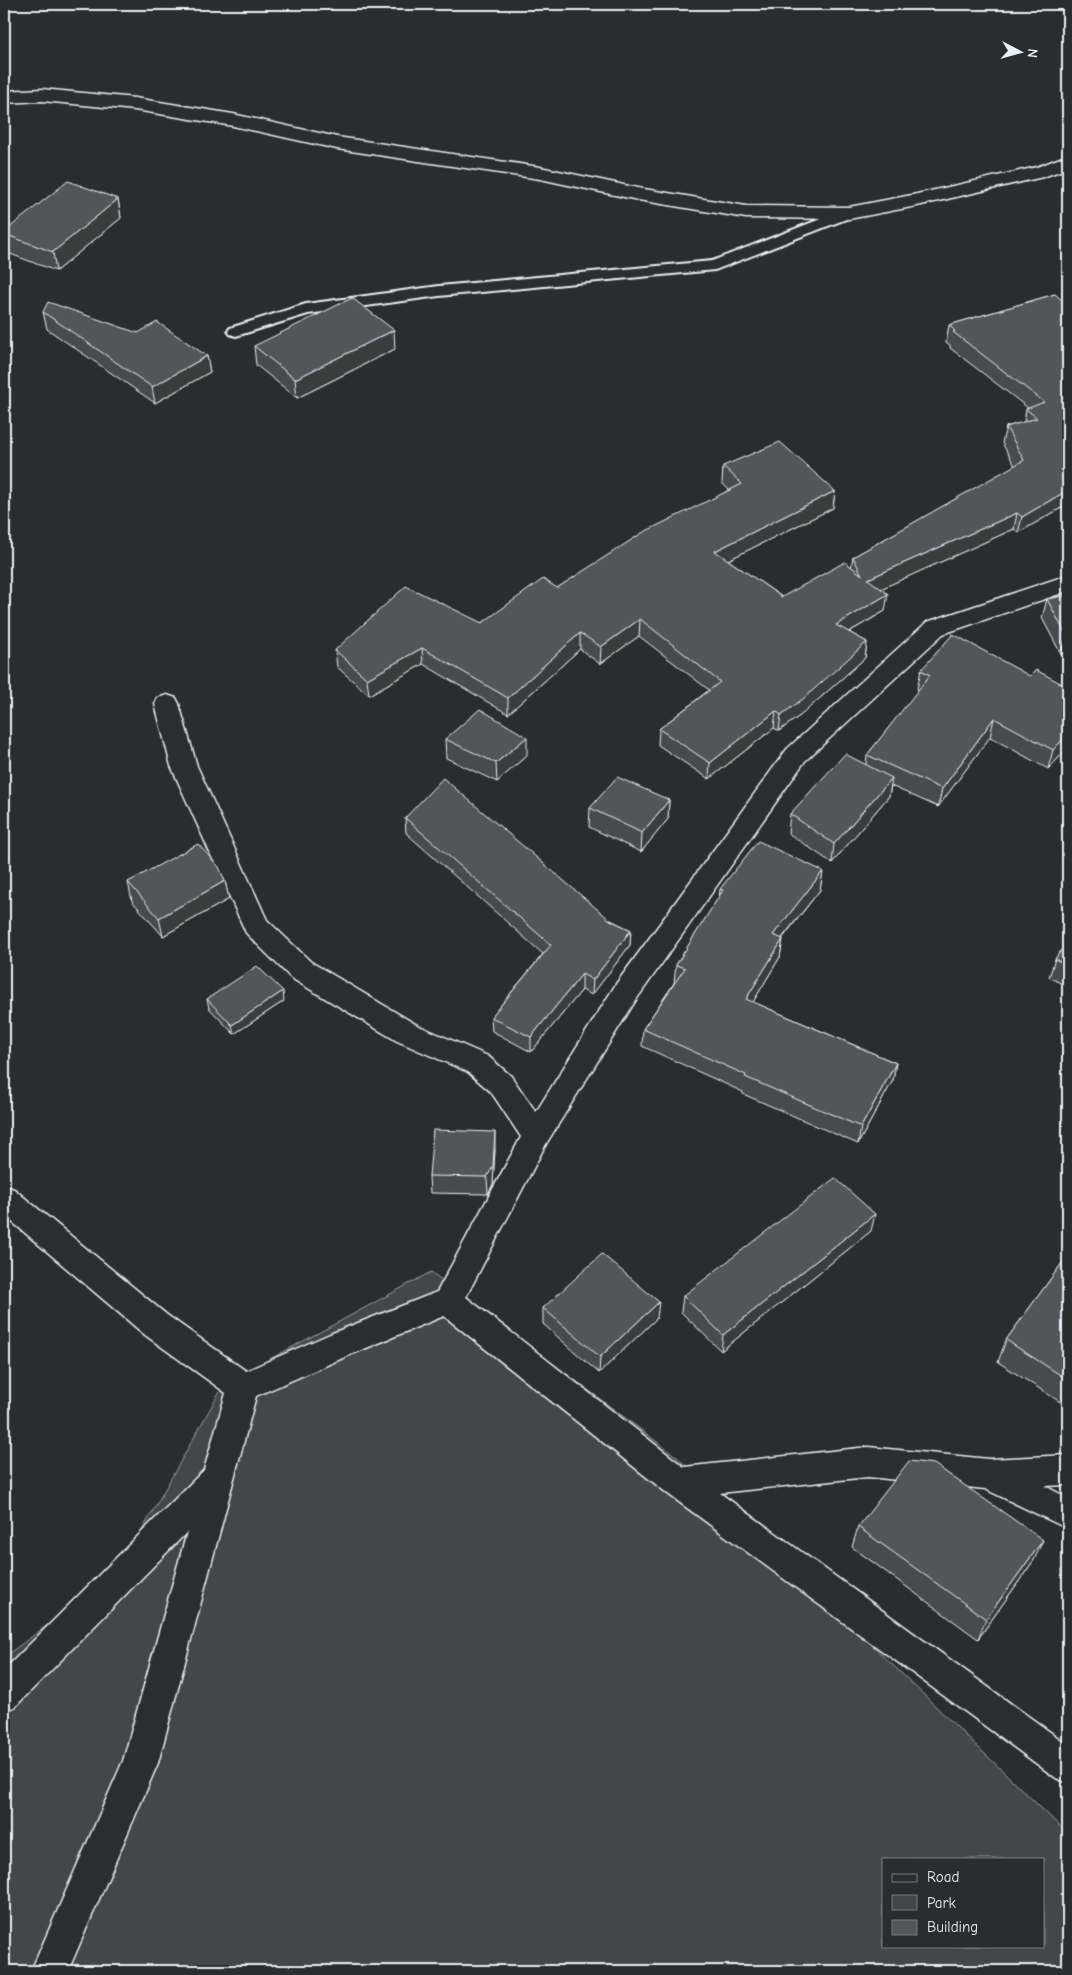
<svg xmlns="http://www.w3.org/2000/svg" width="1072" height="1975" viewBox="0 0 1072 1975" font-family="'Comic Neue',sans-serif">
  <rect width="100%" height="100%" fill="#2a2d2e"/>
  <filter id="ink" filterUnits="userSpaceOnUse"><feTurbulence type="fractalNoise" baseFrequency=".02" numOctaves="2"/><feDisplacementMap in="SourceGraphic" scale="10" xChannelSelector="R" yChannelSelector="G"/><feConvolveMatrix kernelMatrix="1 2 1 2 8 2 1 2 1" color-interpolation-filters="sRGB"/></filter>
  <g filter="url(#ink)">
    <!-- green -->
    <path fill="#424648" stroke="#959ca0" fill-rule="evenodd" d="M431,1272L676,1456L1068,1834V1971H4V1657L118,1573L224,1384ZM883,1859H1043V1946H883Z"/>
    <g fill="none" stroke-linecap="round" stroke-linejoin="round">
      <defs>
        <path id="service" d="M849,208L854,210L857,213L854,216L715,270L439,296L308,314L236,336L230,334L228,331L230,328L306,304L439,286L712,261Z"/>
        <path id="minor" d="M42,89L135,98L233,114L337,137L540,167L638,188L746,206L849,207L917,194L1037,167L1068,155V168L1043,177L917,206L849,219L746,218L638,200L540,179L337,149L233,126L135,110L42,101L4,103V91Z
          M1068,575V591L943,634L805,761L636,1000L546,1144L466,1297L684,1467L868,1447L989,1459L1068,1455V1485L1045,1486L1068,1498V1529L985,1489L868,1477L720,1493L1068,1745V1783L1056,1778L668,1494L444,1316L352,1354L256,1396L158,1763L68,1971H31L123,1761L187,1532L16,1706L4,1711V1670L204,1470L226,1393L145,1335L4,1215V1186L14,1189L167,1315L246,1371L330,1334L437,1292L521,1137L491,1092L468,1072L397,1041L291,978L246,933L171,766L155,704L158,698L167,695L176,698L179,704L197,766L267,920L311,962L417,1025L488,1056L511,1076L536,1112L616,984L787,749L927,622Z"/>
      </defs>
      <!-- service casing -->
      <use href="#service" stroke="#e8f1f8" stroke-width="4"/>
      <!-- minor casing -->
      <use href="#minor" stroke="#e8f1f8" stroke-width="3"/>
      <!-- service -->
      <use href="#service" fill="#2a2d2e" fill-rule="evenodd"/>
      <!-- minor -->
      <use href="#minor" fill="#2a2d2e" fill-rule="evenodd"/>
    </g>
    <!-- wall -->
    <path fill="#474b4d" stroke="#e8f1f8" d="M118,199L121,218L56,271L5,252L4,245V232Z
      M1055,294L1068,504L1018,533L1014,529L880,589L885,611L849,632L867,642L865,658L801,715L779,731L774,728L709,779L658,745L659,729L709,690L639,636L600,664L580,649L508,714L423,664L369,695L337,667L335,650L482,623L557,588L729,490L722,483L723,466L835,491L833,508L728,560L782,597L851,567L853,557L1015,466L1002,443L1006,427L1024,422L1026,409L1028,408L950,348V345L946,342L949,325Z
      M43,312L138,333L207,356L210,372L155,403L47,329Z
      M254,346L395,349L297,398L256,365Z
      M1068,595V653L1061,654L1042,618L1047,599Z
      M921,670L1068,748L1048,769L990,737L938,807L891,786L889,796L832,863L788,833L790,814L866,764L867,755L919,690L917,689Z
      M445,739L527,755L497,782L446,758Z
      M669,800L668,819L641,852L589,827L590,808Z
      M405,818L631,930L630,945L592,995L582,990L531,1052L492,1031L491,1017L543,954L406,833Z
      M823,871L820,890L782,939H783L780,957L753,1002L896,1063L893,1080L858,1144L743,1094V1092L642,1046L643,1029L674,983L676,965L719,897L720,889Z
      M225,881L229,899L163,936L132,901L128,882Z
      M1068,941V987L1049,977L1055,959Z
      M207,999L284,1001L234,1034L209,1008Z
      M495,1149L493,1184L488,1194L430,1193L429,1176Z
      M871,1231L721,1351L681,1312L683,1296Z
      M1068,1255V1407L998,1362L1006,1340Z
      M543,1308L657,1318L599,1373L543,1324Z
      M858,1527L1034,1560L978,1639L852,1547Z"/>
    <!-- shaded-wall -->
    <path fill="#3a3d3e" stroke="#e8f1f8" d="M118,199L121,218L56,271L53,252Z
      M394,330L395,349L297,398L295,379Z
      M207,356L210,372L155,403L152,387Z
      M1068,490V504L1018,533L1022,517Z
      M835,491L833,508L714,567L715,551Z
      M1017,513L1014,529L865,596L868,579Z
      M888,594L885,611L833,641L836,625Z
      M640,619L639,636L600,664L601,647Z
      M580,633V649L508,714V698Z
      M1066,635H1068V653L1061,654Z
      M867,642L865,658L801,715L779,731L781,715Z
      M422,648L423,664L369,695L367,679Z
      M776,711L774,728L709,779L710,763Z
      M994,718L990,737L938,807L942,789Z
      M1068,734V748L1048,769L1053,750Z
      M527,737V755L497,782L496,763Z
      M892,778L889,796L832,863L834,844Z
      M669,800L668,819L641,852L642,833Z
      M823,871L820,890L770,953L773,935Z
      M225,881L229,899L163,936L159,918Z
      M631,930L630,945L592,995L593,980Z
      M783,939L780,957L744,1017L746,999Z
      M582,974V990L531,1052V1037Z
      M283,991L284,1001L234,1034L232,1025Z
      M896,1063L893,1080L858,1144L861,1127Z
      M495,1132V1149L493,1184L488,1194L487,1177Z
      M875,1214L871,1231L721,1351L723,1335Z
      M659,1302L657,1318L599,1373L600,1357Z
      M1043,1540L1034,1560L978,1639L986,1619Z"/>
    <!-- building -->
    <path fill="#535759" stroke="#e8f1f8" d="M68,181L118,199L53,252L4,234V232Z
      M1055,294L1067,305H1068V490L1022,517L1017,513L868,579L888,594L836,625L867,642L803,699L781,715L776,711L710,763L659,729L720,682L640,619L601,647L580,633L508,698L422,648L367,679L335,650L406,586L482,623L543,579L557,588L642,533L742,484L723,466L780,442L835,491L715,551L782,597L845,562L862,575L853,557L1024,460L1006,427L1037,418L1026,409L1044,402L953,332L955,331L949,325Z
      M352,298L394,330L295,379L254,346Z
      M48,302L138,333L157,322L207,356L152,387L43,312Z
      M1068,595V635H1066L1047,599Z
      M953,634L1030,676L1036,670L1068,687V734L1053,750L994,718L942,789L867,755L930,675L921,670Z
      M480,709L527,737L496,763L445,739Z
      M845,754L892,778L834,844L790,814Z
      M617,777L669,800L642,833L590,808Z
      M443,778L610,920L631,930L593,980L582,974L531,1037L491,1017L551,945L405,818Z
      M758,841L823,871L773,935L783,939L746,999L896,1063L861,1127L745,1077L746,1075L643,1029L685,968L676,965L723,890L720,889Z
      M198,844L219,867L225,881L159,918L128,882Z
      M1068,941V966L1055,959Z
      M257,966L283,991L232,1025L207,999Z
      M433,1130L495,1132L493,1167L487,1177L429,1176Z
      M835,1178L875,1214L723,1335L683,1296Z
      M602,1254L659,1302L600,1357L543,1308Z
      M1068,1255V1380L1006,1340Z
      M909,1461L934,1464L1043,1540L986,1619L858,1527Z"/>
  </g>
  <!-- margin -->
  <rect width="1072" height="1975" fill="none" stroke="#2a2d2e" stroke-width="20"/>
  <rect x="10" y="10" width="1052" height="1955" fill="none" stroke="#e8f1f8" stroke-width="2" filter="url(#ink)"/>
  <!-- legend -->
  <rect x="882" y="1858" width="162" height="90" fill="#2a2d2e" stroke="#767b7f"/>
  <rect x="892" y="1874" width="25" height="8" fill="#2a2d2e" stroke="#767b7f"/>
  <text x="927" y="1882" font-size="15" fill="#e8f1f8">Road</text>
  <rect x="892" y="1895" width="25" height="15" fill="#424648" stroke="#767b7f"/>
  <text x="927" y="1908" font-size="15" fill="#e8f1f8">Park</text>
  <rect x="892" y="1920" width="25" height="15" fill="#535759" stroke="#767b7f"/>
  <text x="927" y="1932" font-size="15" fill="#e8f1f8">Building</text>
  <!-- north arrow -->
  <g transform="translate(1020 52) rotate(96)" stroke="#2a2d2e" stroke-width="4" paint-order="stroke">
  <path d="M0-4L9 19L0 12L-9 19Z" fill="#e8f1f8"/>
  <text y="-8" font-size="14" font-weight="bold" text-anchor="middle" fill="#e8f1f8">N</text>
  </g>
</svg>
